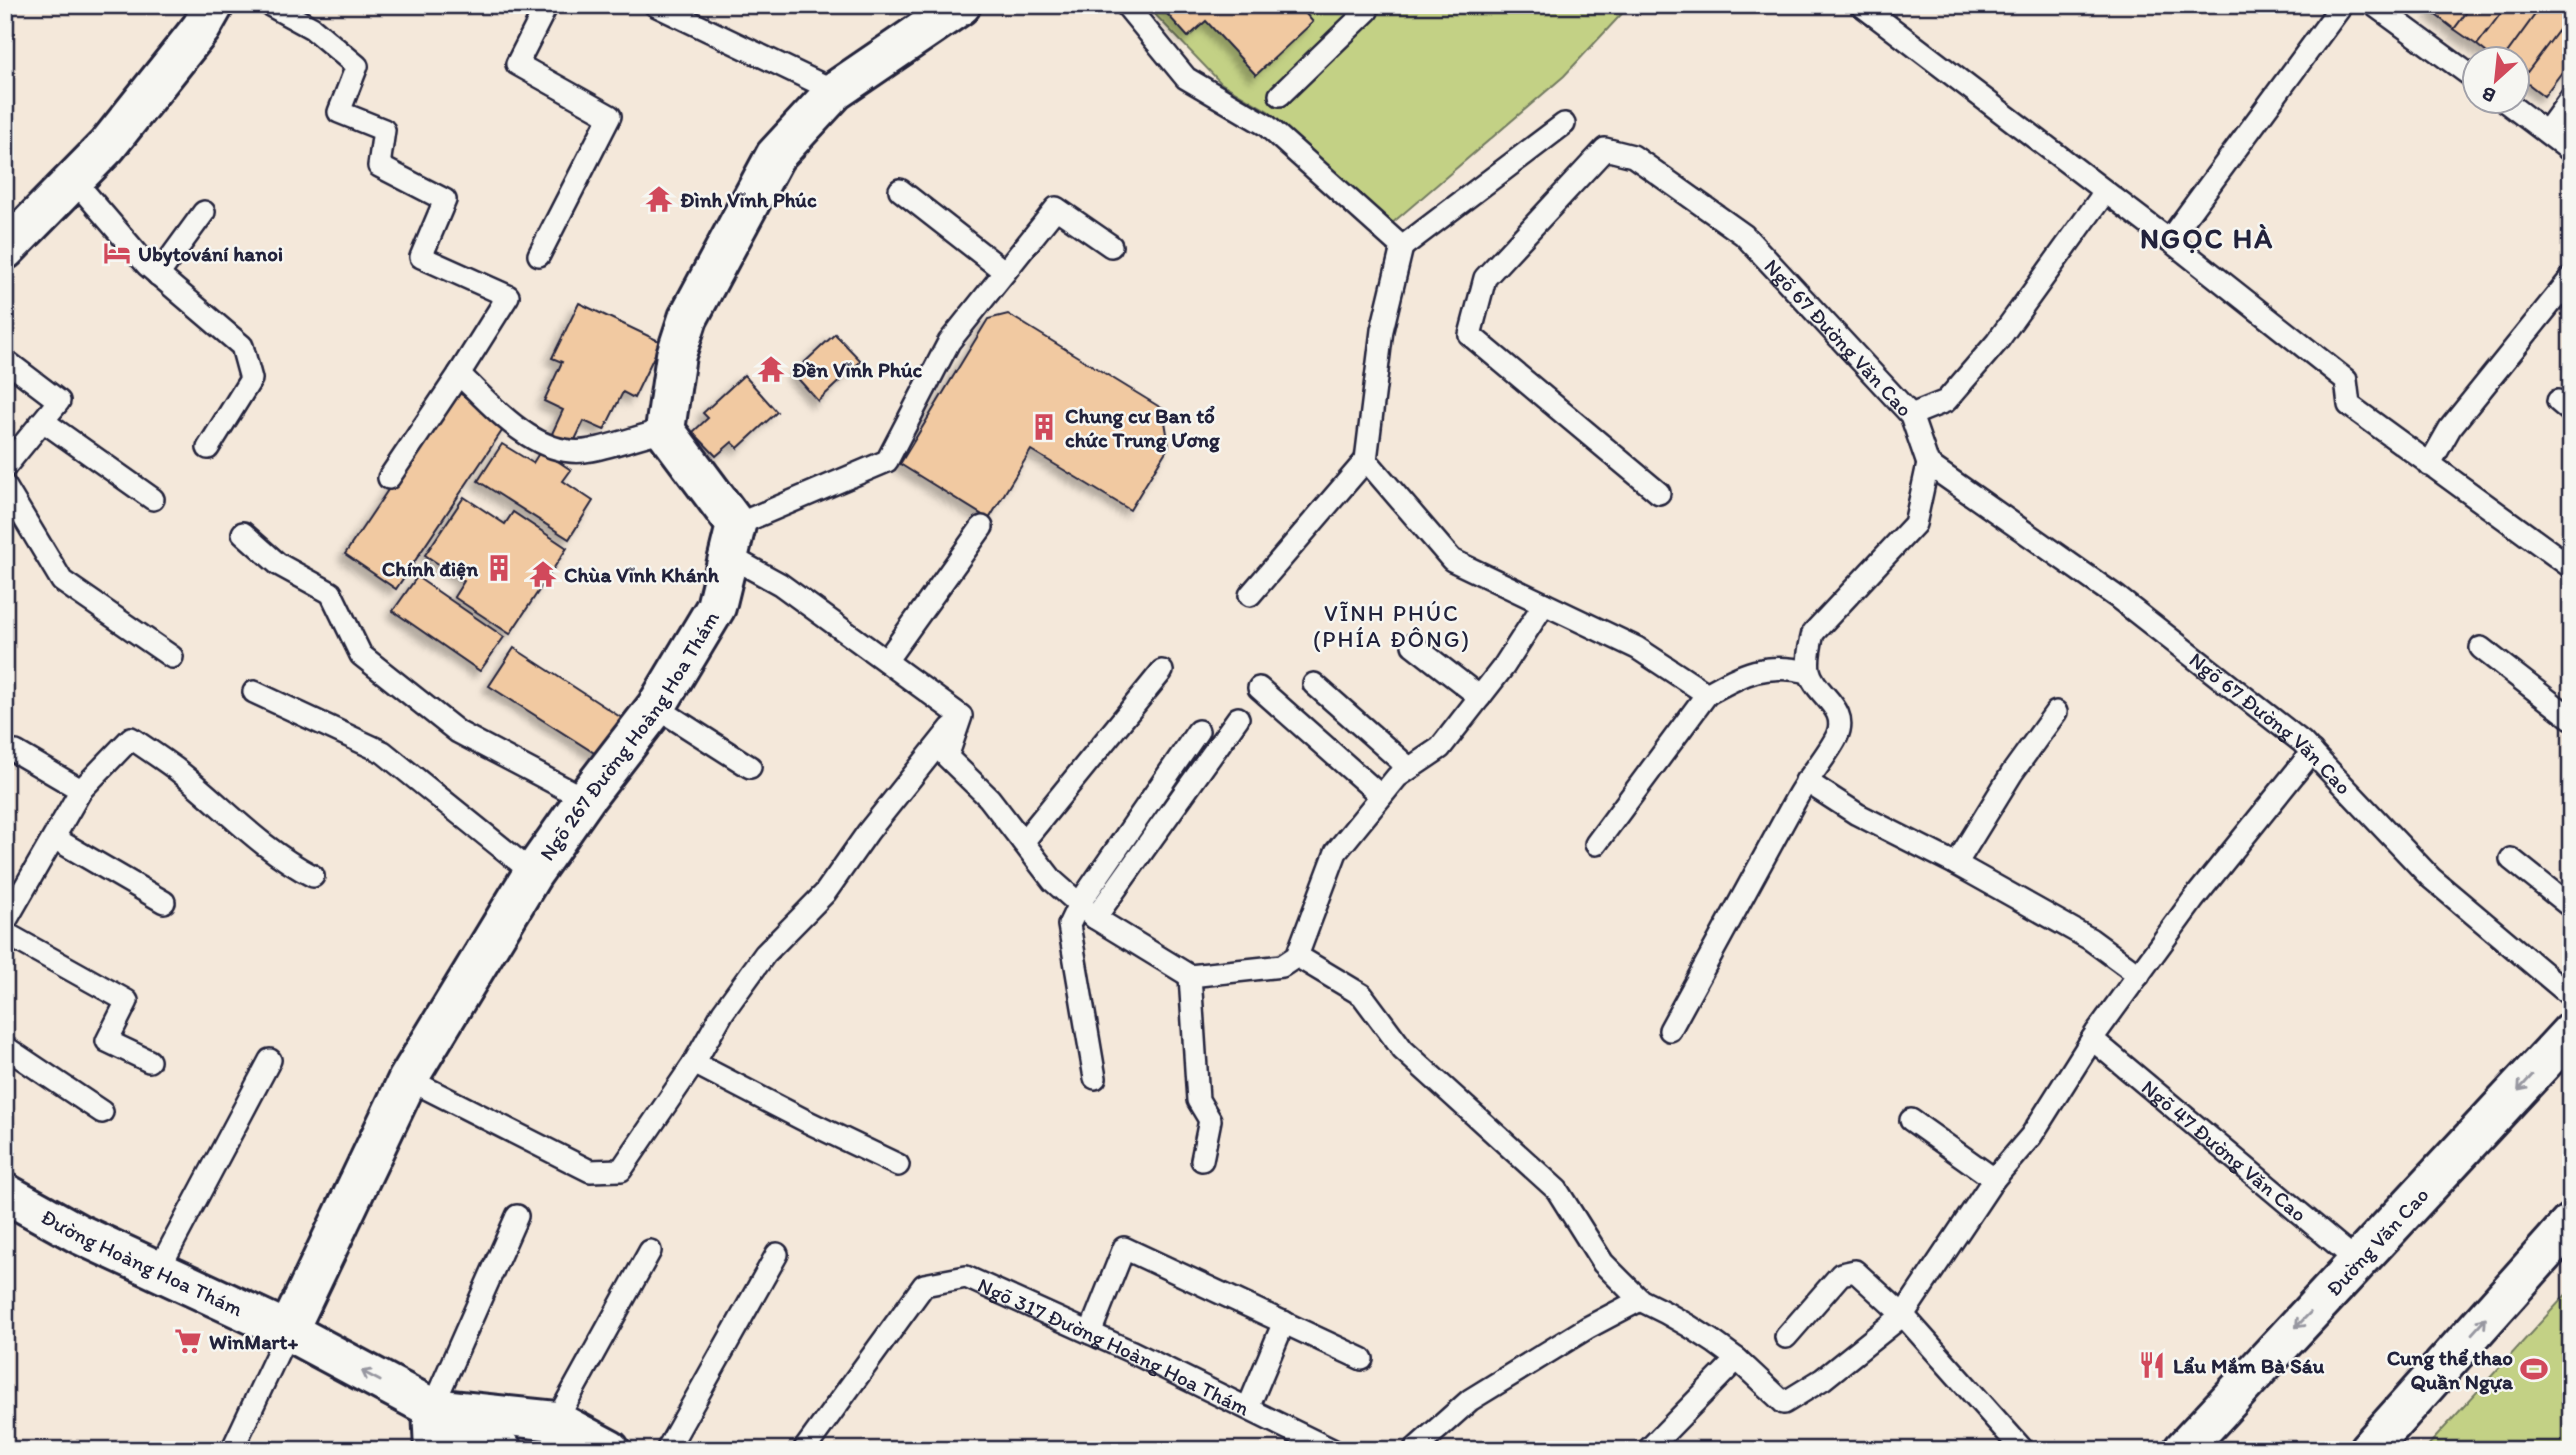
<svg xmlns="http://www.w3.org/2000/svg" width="2576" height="1455" viewBox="0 0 2576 1455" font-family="Itim,sans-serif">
  <defs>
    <filter id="shadow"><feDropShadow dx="-6" dy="6" stdDeviation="3.5" flood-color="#0004"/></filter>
  </defs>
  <rect width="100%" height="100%" fill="#f4e8da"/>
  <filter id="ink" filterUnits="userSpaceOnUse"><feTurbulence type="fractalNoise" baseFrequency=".0143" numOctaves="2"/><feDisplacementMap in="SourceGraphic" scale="14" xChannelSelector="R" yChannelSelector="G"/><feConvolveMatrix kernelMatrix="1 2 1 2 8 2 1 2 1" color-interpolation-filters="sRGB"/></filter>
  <g filter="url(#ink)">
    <!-- green -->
    <path fill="#c3d185" stroke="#727a60" stroke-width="2" d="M1146,5H1630L1564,76L1390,225L1268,111L1221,83Z
      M2571,1289V1450H2424Z"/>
    <!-- building -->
    <path fill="#f1c9a1" stroke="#22223b" stroke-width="2" filter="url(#shadow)" d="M1159,5H1298L1313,22L1256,75L1206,21L1188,37Z
      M2437,5H2472L2454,29L2432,12Z
      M2472,5H2507L2477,45L2454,29Z
      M2507,5H2542L2502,60H2496L2477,45Z
      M2542,5H2571V14L2522,79L2516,75V60H2502Z
      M2571,14V60L2544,96L2522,79Z
      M579,303L661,342L634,398L623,392L604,430L584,421L571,448L550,438L563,410L544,401L562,362L552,358Z
      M1008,314L1163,409L1169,446L1130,510L1031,450L989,519L900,464L988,319Z
      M835,334L861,361L818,401L793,373Z
      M744,375L777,412L738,448L732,442L716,456L693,432L708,418L703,413Z
      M455,390L506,425L396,589L345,554Z
      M502,444L533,463L541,450L571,470L563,481L593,501L569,539L478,481Z
      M464,497L505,524L513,512L567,548L510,634L454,597L464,581L425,555Z
      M417,577L504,637L480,671L393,611Z
      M514,648L631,724L607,761L489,686Z"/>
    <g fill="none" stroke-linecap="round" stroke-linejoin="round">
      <defs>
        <g id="service">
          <path d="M270,5L312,28L357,66L339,112L384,130L379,166L445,200L421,257L508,296L459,374L389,478"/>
          <path d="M655,5L835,91"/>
          <path d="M1126,5L1186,78L1266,125L1402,247L1564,124"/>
          <path d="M1861,5L2169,240L2346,380L2349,405L2571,567"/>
          <path d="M2374,5L2474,78"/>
          <path d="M1280,95L1367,11V5"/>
          <path d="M2506,102L2571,151"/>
          <path d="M2547,131L2571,98"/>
          <path d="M74,180L147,265L242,346L251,379L208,448"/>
          <path d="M900,190L1005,272"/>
          <path d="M2169,240L2342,5"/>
          <path d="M1402,247L1382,330L1366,460L1452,560L1637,648L1707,694L1596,844"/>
          <path d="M539,255L610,116L517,64L547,5"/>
          <path d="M158,275L204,212"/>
          <path d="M5,360L59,401L5,467"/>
          <path d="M459,374C494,407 538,461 591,450C616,445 640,436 665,430"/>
          <path d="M2558,401L2571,412"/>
          <path d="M1911,415L1946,401L1997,342L2105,192"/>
          <path d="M43,421L153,499"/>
          <path d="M2429,465L2450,428L2571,278"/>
          <path d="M5,486L62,581L172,657"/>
          <path id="s1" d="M1659,493L1470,335L1485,278L1605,149L1633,156L1744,235L1911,415L1928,464L2117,597L2302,742L2431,878L2571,996"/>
          <path d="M736,525L887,461L949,342L1056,208L1111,246"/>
          <path d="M243,533L278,564L331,593L361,655L458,732L585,799"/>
          <path d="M729,556L780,584L961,716L947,757L989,798L1053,881L1095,918L1190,976L1282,966L1297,956L1336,852L1397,777L1440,748L1504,666L1544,604"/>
          <path d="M1250,595L1366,460"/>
          <path d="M1413,645L1480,697"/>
          <path d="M2481,648L2571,718"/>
          <path d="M886,661L982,527"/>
          <path d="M1314,684L1409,768"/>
          <path d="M1259,688L1381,796"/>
          <path d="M254,692L383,752L533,873"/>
          <path d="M1707,694C1744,673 1765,662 1809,672"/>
          <path d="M656,707L750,767"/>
          <path d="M16,752L81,790"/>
          <path d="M1806,781L1857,814L1956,864L2090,939L2139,975"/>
          <path d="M54,838L164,902"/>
          <path d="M1023,842L1162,671"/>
          <path d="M2511,859L2571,907"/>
          <path d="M1956,864L2012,773L2056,712"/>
          <path d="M1095,918L1238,718"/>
          <path d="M5,922L81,790L131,738C146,748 161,758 176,769C222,805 260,849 313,876"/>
          <path d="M5,933L127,1001L107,1041L149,1061"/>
          <path d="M1297,956L1362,995L1403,1050L1557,1190L1603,1263L1640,1300"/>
          <path d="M1190,976L1198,1100L1210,1120L1202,1160"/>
          <path d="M1670,1030C1712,953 1754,876 1796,799C1807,778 1828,755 1837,736C1850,707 1814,695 1809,670C1807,658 1810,646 1813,633L1915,524L1928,464"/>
          <path id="s2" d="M2092,1039L2358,1262"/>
          <path d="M5,1047L102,1112"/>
          <path d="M694,1063L808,1122L898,1165"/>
          <path d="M1095,1078L1069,925L1079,904L1198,731"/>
          <path d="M408,1079L590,1171L621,1170L694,1063L723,1012L765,954L825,893L868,832L951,728"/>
          <path d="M1994,1179L2031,1136L2096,1033L2193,900L2312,752"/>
          <path d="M158,1271L270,1060"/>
          <path d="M1090,1333L1124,1248L1362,1359"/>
          <path d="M1786,1337L1841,1274L1855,1271L1903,1315L2023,1450"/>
          <path d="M432,1408L517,1216"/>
          <path d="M1248,1408L1284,1322"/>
          <path d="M556,1421L650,1251"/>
          <path d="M232,1450L288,1331"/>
          <path d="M667,1450L777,1254"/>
          <path id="s3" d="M804,1450L924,1285L966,1277L1130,1351L1332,1450"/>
          <path d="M1414,1450L1470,1400L1587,1328L1640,1300C1675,1316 1706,1335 1737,1359"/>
          <path d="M1648,1450L1737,1359L1784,1403L1823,1379L1903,1315L1994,1179L1911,1120"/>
        </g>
        <g id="minor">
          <path d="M5,250L107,146L201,28L214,5"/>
          <path id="s4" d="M288,1331L408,1079L533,873L585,799L656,707L716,607L736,525L665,430L676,355L688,318L775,156L835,91L961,5"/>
        </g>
        <g id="secondary">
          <path id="s5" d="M5,1193L79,1234L288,1331L432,1408L502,1450"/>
        </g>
        <g id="primary">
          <path d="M434,1450L432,1408L556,1421L610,1450"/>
          <path id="s6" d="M2183,1450L2571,1032"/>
          <path d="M2368,1450L2571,1223"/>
        </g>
      </defs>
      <!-- service casing -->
      <use href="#service" stroke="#22223b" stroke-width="26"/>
      <!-- minor casing -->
      <use href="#minor" stroke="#22223b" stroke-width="44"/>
      <!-- secondary casing -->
      <use href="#secondary" stroke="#22223b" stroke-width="44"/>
      <!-- primary casing -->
      <use href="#primary" stroke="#22223b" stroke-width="44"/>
      <!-- service -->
      <use href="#service" stroke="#f6f6f2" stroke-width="21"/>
      <!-- minor -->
      <use href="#minor" stroke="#f6f6f2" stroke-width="38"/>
      <!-- secondary -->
      <use href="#secondary" stroke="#f6f6f2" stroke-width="38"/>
      <!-- primary -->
      <use href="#primary" stroke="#f6f6f2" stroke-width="38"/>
    </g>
    <!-- one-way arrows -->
    <defs><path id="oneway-shaft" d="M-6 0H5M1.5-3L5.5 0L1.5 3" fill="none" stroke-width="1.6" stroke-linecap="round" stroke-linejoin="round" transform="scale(1.75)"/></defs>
    <g stroke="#9797a0">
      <use href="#oneway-shaft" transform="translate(2525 1083) rotate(132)"/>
      <use href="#oneway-shaft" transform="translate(2303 1320) rotate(134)"/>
      <use href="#oneway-shaft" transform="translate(2479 1326) rotate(-48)"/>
      <use href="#oneway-shaft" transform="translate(371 1376) rotate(-152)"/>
    </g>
  </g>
  <!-- icons -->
  <defs>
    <symbol id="temple-bare" viewBox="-9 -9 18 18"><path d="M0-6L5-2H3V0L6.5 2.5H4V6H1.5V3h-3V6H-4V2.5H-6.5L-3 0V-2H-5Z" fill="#d1495b" stroke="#f6f6f2" stroke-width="2.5" paint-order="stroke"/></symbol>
    <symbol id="hotel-bare" viewBox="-9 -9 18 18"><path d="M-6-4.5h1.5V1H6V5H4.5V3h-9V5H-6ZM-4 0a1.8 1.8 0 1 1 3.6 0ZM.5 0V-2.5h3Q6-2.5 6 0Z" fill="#d1495b" stroke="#f6f6f2" stroke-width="2.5" paint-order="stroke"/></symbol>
    <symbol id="building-bare" viewBox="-9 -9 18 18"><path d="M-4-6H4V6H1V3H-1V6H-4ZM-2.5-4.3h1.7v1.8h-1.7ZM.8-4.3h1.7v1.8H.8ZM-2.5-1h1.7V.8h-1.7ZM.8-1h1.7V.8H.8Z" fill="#d1495b" stroke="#f6f6f2" stroke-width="2.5" paint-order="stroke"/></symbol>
    <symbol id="supermarket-bare" viewBox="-9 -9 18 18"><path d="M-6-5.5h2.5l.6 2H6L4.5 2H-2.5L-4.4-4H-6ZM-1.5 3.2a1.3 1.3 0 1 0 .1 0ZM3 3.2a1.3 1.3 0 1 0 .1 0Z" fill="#d1495b" stroke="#f6f6f2" stroke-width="2.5" paint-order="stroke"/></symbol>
    <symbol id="restaurant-bare" viewBox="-9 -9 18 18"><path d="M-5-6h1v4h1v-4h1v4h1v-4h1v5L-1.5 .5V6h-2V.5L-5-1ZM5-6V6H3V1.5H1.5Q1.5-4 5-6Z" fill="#d1495b" stroke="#f6f6f2" stroke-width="2.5" paint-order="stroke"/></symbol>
    <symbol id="stadium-bare" viewBox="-9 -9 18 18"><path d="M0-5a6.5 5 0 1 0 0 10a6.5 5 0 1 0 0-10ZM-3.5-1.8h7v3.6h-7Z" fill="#d1495b" stroke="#f6f6f2" stroke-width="2.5" paint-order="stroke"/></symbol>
  </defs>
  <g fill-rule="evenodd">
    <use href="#temple-bare" x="640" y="180" width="38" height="38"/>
    <use href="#hotel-bare" x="98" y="234" width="38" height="38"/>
    <use href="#temple-bare" x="752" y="350" width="38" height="38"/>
    <use href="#building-bare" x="1025" y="408" width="38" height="38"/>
    <use href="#building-bare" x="480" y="549" width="38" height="38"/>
    <use href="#temple-bare" x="524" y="555" width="38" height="38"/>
    <use href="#supermarket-bare" x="169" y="1322" width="38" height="38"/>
    <use href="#restaurant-bare" x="2133" y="1346" width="38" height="38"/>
    <use href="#stadium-bare" x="2515" y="1350" width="38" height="38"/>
  </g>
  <g text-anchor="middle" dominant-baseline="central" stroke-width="5" stroke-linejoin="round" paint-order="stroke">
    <!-- poi labels -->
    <g font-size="21" font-weight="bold" fill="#22223b" stroke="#f6f6f2" text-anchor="start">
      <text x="680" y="199">Đình Vĩnh Phúc</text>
      <text x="138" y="253">Ubytování hanoi</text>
      <text x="792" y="369">Đền Vĩnh Phúc</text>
      <text x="1065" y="415">Chung cư Ban tổ<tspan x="1065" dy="24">chức Trung Ương</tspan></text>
      <text x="478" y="568" text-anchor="end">Chính điện</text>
      <text x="564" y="574">Chùa Vĩnh Khánh</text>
      <text x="209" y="1341">WinMart+</text>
      <text x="2513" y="1357" text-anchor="end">Cung thể thao<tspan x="2513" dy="24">Quần Ngựa</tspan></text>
      <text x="2173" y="1365">Lẩu Mắm Bà Sáu</text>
    </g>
    <!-- street labels -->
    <g font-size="21" fill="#22223b" stroke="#f6f6f2">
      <text stroke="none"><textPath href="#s1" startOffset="786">Ngõ 67 Đường Văn Cao</textPath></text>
      <text stroke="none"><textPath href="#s1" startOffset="1374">Ngõ 67 Đường Văn Cao</textPath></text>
      <text stroke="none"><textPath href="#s4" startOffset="688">Ngõ 267 Đường Hoàng Hoa Thám</textPath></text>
      <text stroke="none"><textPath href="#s2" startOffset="173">Ngõ 47 Đường Văn Cao</textPath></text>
      <text stroke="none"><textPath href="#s6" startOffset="285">Đường Văn Cao</textPath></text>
      <text stroke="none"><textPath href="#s5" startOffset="154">Đường Hoàng Hoa Thám</textPath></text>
      <text stroke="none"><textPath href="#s3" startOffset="410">Ngõ 317 Đường Hoàng Hoa Thám</textPath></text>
    </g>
    <!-- neighbourhood labels -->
    <g font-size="23" letter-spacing="2" fill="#22223b" stroke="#f6f6f2">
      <text x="1392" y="613">VĨNH PHÚC<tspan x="1392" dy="26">(PHÍA ĐÔNG)</tspan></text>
    </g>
    <!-- district labels -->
    <g font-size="28" font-weight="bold" letter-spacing="2" fill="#22223b" stroke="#f6f6f2">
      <text x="2207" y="238">NGỌC HÀ</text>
    </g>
  </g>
  <!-- margin -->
  <rect width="2576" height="1455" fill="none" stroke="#f6f6f2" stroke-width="28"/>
  <rect x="14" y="14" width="2548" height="1427" fill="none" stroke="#22223b" stroke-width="2.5" filter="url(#ink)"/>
  <!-- north arrow -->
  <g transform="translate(2496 80) rotate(207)"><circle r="33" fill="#f6f6f2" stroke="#a1a1a9" stroke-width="2"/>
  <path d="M0-5L12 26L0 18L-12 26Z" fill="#d1495b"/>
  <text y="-10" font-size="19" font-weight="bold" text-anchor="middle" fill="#22223b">B</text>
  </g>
</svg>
